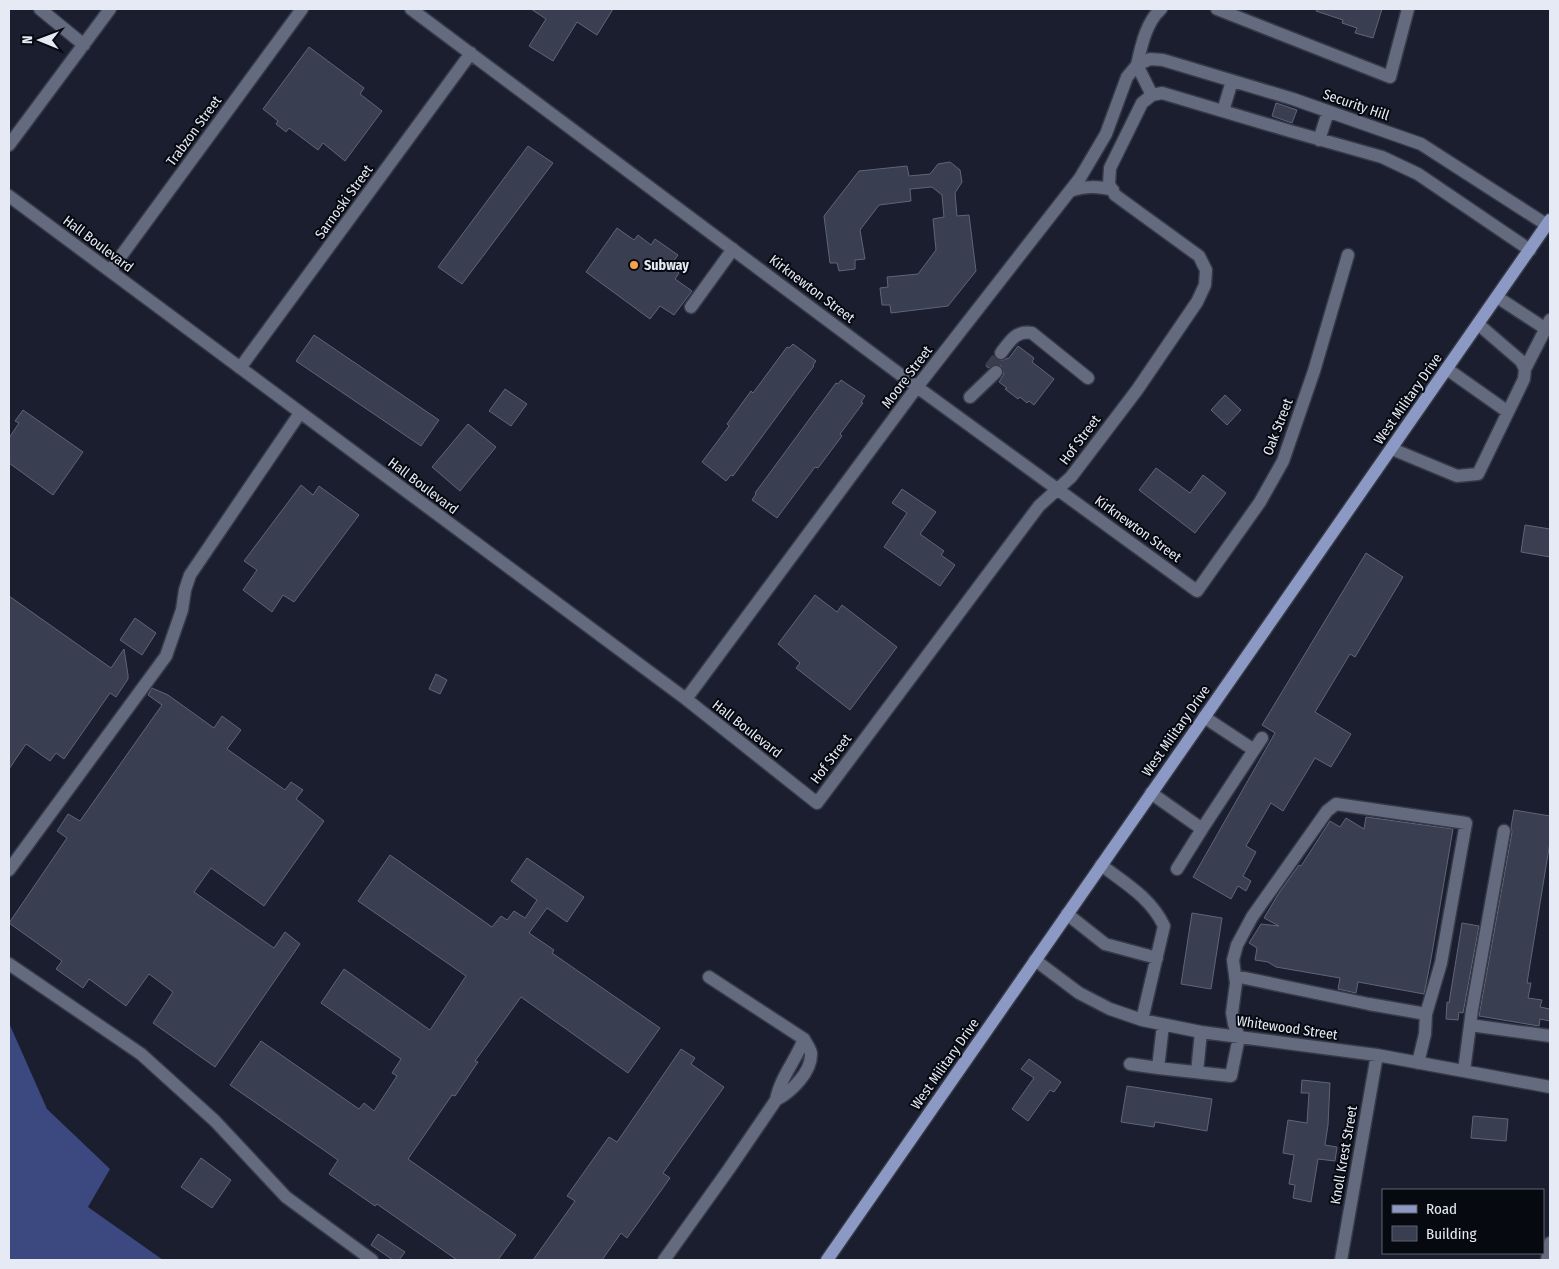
<svg xmlns="http://www.w3.org/2000/svg" width="1559" height="1269" viewBox="0 0 1559 1269" font-family="'Fira Sans Condensed',sans-serif">
  <rect width="100%" height="100%" fill="#1a1e2e"/>
  <!-- forest -->
  <path fill="#3b4980" d="M9,1023L47,1109L110,1169L88,1207L163,1260H9Z"/>
  <!-- building -->
  <path fill="#393f50" stroke="#5f6578" d="M531,9H613L597,35L577,22L553,61L529,46L546,19Z
    M1317,9H1382L1373,38L1355,33L1357,28L1342,23L1343,20L1316,11Z
    M309,47L364,88L360,94L382,111L345,161L323,143L318,150L289,128L286,132L276,124L278,121L263,109Z
    M1276,103L1297,110L1292,123L1272,116Z
    M528,146L553,163L462,284L438,267Z
    M950,162L960,170L962,182L955,193L957,216L969,215L976,271L948,306L891,313L890,305H882L880,288L888,287L887,277L918,274L936,250L933,219L944,217L942,195L932,187L910,189L911,201L879,205L860,230L865,259L855,260V269L839,271L837,263H830L824,216L859,171L907,166L909,176L930,174L938,164Z
    M617,228L634,240L638,235L651,245L655,239L678,255L670,266L679,273L675,279L692,291L674,315L660,306L650,319L586,272Z
    M314,335L439,420L421,446L296,361Z
    M793,344L816,361L813,365L814,366L733,476L731,475L726,481L702,462L729,426L727,424L751,391L753,393L787,347L789,348Z
    M1018,346L1034,358L1032,362L1054,379L1034,405L1029,401L1027,403L1020,397L1018,399L1005,389L1007,388L999,382L1004,374L1001,366L998,364H994L989,368L986,366L993,356L1000,361L1009,358Z
    M841,380L865,396L861,402L863,403L840,434L842,436L818,468L815,467L777,518L752,500L756,494L755,493L836,383L838,384Z
    M505,389L527,404L511,426L489,411Z
    M1225,395L1241,410L1227,425L1211,410Z
    M23,410L83,452L53,495L9,463V438L19,423L15,421Z
    M468,424L496,447L460,491L432,467Z
    M1156,468L1190,493L1203,475L1226,493L1195,533L1139,490Z
    M301,485L313,495L319,486L359,515L294,602L283,595L272,612L243,590L257,570L244,561Z
    M902,489L936,512L920,534L944,551L941,555L955,565L940,586L884,547L907,513L892,503Z
    M1525,525L1550,529V557L1521,552Z
    M1366,553L1403,577L1355,657L1350,654L1315,712L1351,734L1331,767L1315,758L1283,811L1271,803L1246,846L1256,852L1243,876L1251,881L1246,891L1238,886L1231,899L1193,877L1275,733L1262,725Z
    M815,595L837,612L842,605L897,647L850,710L796,668L800,663L778,644Z
    M9,596L111,668L124,649L128,675V679L116,697L110,693L64,759L56,753L50,761L26,744L9,769Z
    M135,618L156,633L142,655L120,640Z
    M436,674L447,680L440,694L429,689Z
    M152,688L168,695L214,728L222,716L241,730L227,749L285,790L291,782L303,790L296,799L324,821L264,906L211,868L194,892L274,948L285,932L300,944L215,1067L153,1023L173,992L149,974L126,1006L89,979L83,988L56,969L62,961L9,923L67,838L57,831L68,814L80,821L162,705L148,695Z
    M1514,810L1550,816V842L1527,983H1531L1528,998L1542,1000L1540,1007L1550,1009V1021L1540,1019L1539,1026L1479,1016L1512,832L1511,827Z
    M1366,817L1453,829L1431,959L1424,994L1358,982L1356,993L1338,989L1340,978L1276,967L1268,962L1255,960L1257,948L1249,943L1261,924L1279,926L1264,918L1279,893L1299,865L1301,866L1330,821L1340,827L1346,818L1364,829Z
    M390,855L492,927L501,916L507,920L514,911L525,918L537,900L511,881L527,858L584,897L567,922L547,908L529,933L554,950L552,953L660,1028L628,1073L521,997L475,1061L478,1062L455,1096L452,1095L408,1159L516,1235L498,1260H457L377,1204L375,1206L329,1174L338,1160L230,1085L261,1041L359,1109L364,1103L374,1111L397,1076L392,1073L401,1059L321,1003L344,969L430,1030L466,976L358,901Z
    M1192,913L1222,918L1211,989L1181,984Z
    M1462,923L1479,926L1463,1013L1459,1012L1458,1020L1446,1019L1447,1002L1449,1003Z
    M681,1049L695,1058L691,1064L724,1087L663,1173L670,1178L627,1238L621,1233L602,1260H533L575,1201L567,1196L609,1137L617,1142Z
    M1029,1059L1061,1082L1054,1092L1050,1090L1028,1121L1012,1109L1034,1078L1021,1069Z
    M1302,1080L1330,1083L1328,1125L1325,1145L1337,1147L1335,1161L1318,1159L1311,1202L1293,1198L1295,1185L1289,1184L1294,1155L1283,1153L1288,1120L1307,1123L1309,1093H1301Z
    M1127,1086L1212,1099L1207,1131L1155,1122L1154,1127L1121,1122Z
    M1473,1116L1508,1119L1506,1141L1471,1138Z
    M201,1158L231,1180L212,1208L181,1187Z
    M378,1234L405,1252L399,1260H393L371,1245Z"/>
  <g fill="none" stroke-linecap="round" stroke-linejoin="round">
    <!-- minor-tunnel -->
    <path stroke="#393d4c" stroke-width="12" stroke-dasharray="12 6" stroke-linecap="butt" d="M990,368L1001,353"/>
    <defs>
      <path id="minor" d="M40,9L84,45
        M411,9L917,387L1197,591L1260,502L1283,461L1314,371L1348,255
        M1217,9L1390,77L1408,9
        M1152,95L1137,65C1141,47 1146,22 1161,9
        M1223,111L1232,81
        M1319,140L1328,112
        M9,145L110,9
        M1070,191C1085,186 1097,186 1113,190
        M9,196L686,699L817,803L1039,506L1071,477L1137,390L1197,302L1205,285L1206,270L1199,256L1115,195L1109,184L1110,168L1142,103L1152,95L1162,93L1290,131L1382,157L1418,174L1530,250
        M110,271L302,9
        M1497,297L1546,329
        M691,307L733,249
        M1001,353C1010,341 1016,330 1032,333L1088,378
        M240,368L471,53
        M1447,369L1508,412
        M1525,369L1550,320
        M970,397L996,372
        M1392,449L1457,476L1478,474L1524,379L1525,369L1521,361L1478,324
        M686,699L917,387L1080,178L1106,134L1127,77L1137,65L1150,59L1163,60L1293,99L1421,144L1547,225
        M1254,750L1262,738
        M1151,793L1202,829L1254,750L1204,717
        M1101,865C1125,883 1151,898 1164,926L1142,1020
        M1177,869L1202,829
        M9,870L166,656L182,610L185,590L190,575L300,413
        M1067,914L1105,944L1157,958
        M1035,960L1079,993L1110,1009L1142,1020L1201,1032L1377,1055L1550,1087
        M9,964L141,1054L215,1121L286,1197L372,1260
        M1235,976L1369,1004L1426,1014
        M709,977L804,1039C806,1043 810,1048 811,1053C812,1072 791,1092 776,1100
        M1470,1025L1550,1036
        M1130,1064L1158,1068L1163,1025
        M1158,1068L1231,1076L1239,1037L1234,1024L1232,1013L1236,983L1233,960L1237,945L1252,917L1327,811L1336,804L1466,823L1441,963L1426,1014L1425,1034L1418,1063
        M1464,1071L1472,1010L1504,831
        M1197,1072L1201,1032
        M664,1260L729,1169L776,1100C780,1078 796,1060 804,1039
        M1341,1260L1377,1055
        M1547,1260L1550,1243"/>
      <path id="major" d="M827,1260L1550,220"/>
    </defs>
    <!-- minor casing -->
    <use href="#minor" stroke="#363a47" stroke-width="15"/>
    <!-- major casing -->
    <use href="#major" stroke="#363a47" stroke-width="15"/>
    <!-- minor -->
    <use href="#minor" stroke="#646b7e" stroke-width="12"/>
    <!-- major -->
    <use href="#major" stroke="#8b99c4" stroke-width="12"/>
  </g>
  <!-- markers -->
  <circle fill="#f9a04c" stroke="#070910" stroke-width="2" cx="634" cy="265" r="5"/>
  <g text-anchor="middle" dominant-baseline="central" stroke-width="4" stroke-linejoin="round" paint-order="stroke">
    <!-- street labels -->
    <g font-size="14" fill="#e6eaf5" stroke="#070910">
      <text transform="translate(1356 105) rotate(19)">Security Hill</text>
      <text transform="translate(194 131) rotate(-54)">Trabzon Street</text>
      <text transform="translate(344 202) rotate(-54)">Sarnoski Street</text>
      <text transform="translate(98 244) rotate(37)">Hall Boulevard</text>
      <text transform="translate(812 289) rotate(37)">Kirknewton Street</text>
      <text transform="translate(907 377) rotate(-53)">Moore Street</text>
      <text transform="translate(1408 399) rotate(-55)">West Military Drive</text>
      <text transform="translate(1278 427) rotate(-69)">Oak Street</text>
      <text transform="translate(1080 440) rotate(-53)">Hof Street</text>
      <text transform="translate(423 486) rotate(37)">Hall Boulevard</text>
      <text transform="translate(1138 529) rotate(36)">Kirknewton Street</text>
      <text transform="translate(747 729) rotate(38)">Hall Boulevard</text>
      <text transform="translate(1176 731) rotate(-55)">West Military Drive</text>
      <text transform="translate(831 759) rotate(-53)">Hof Street</text>
      <text transform="translate(1287 1028) rotate(8)">Whitewood Street</text>
      <text transform="translate(945 1064) rotate(-55)">West Military Drive</text>
      <text transform="translate(1344 1155) rotate(-80)">Knoll Krest Street</text>
    </g>
    <!-- poi labels -->
    <g font-size="14" font-weight="bold" fill="#e6eaf5" stroke="#070910" text-anchor="start">
      <text x="644" y="265">Subway</text>
    </g>
  </g>
  <!-- border -->
  <rect width="1559" height="1269" fill="none" stroke="#e6eaf5" stroke-width="20"/>
  <!-- legend -->
  <rect x="1382" y="1189" width="162" height="65" fill="#070910" stroke="#60636c"/>
  <rect x="1392" y="1205" width="25" height="8" fill="#8b99c4" stroke="#60636c"/>
  <text x="1426" y="1214" font-size="15" fill="#e6eaf5">Road</text>
  <rect x="1392" y="1226" width="25" height="15" fill="#393f50" stroke="#60636c"/>
  <text x="1426" y="1239" font-size="15" fill="#e6eaf5">Building</text>
  <!-- north arrow -->
  <g transform="translate(40 40) rotate(271)" stroke="#070910" stroke-width="4" paint-order="stroke">
  <path d="M0-4L9 19L0 12L-9 19Z" fill="#e6eaf5"/>
  <text y="-8" font-size="14" font-weight="bold" text-anchor="middle" fill="#e6eaf5">N</text>
  </g>
</svg>
